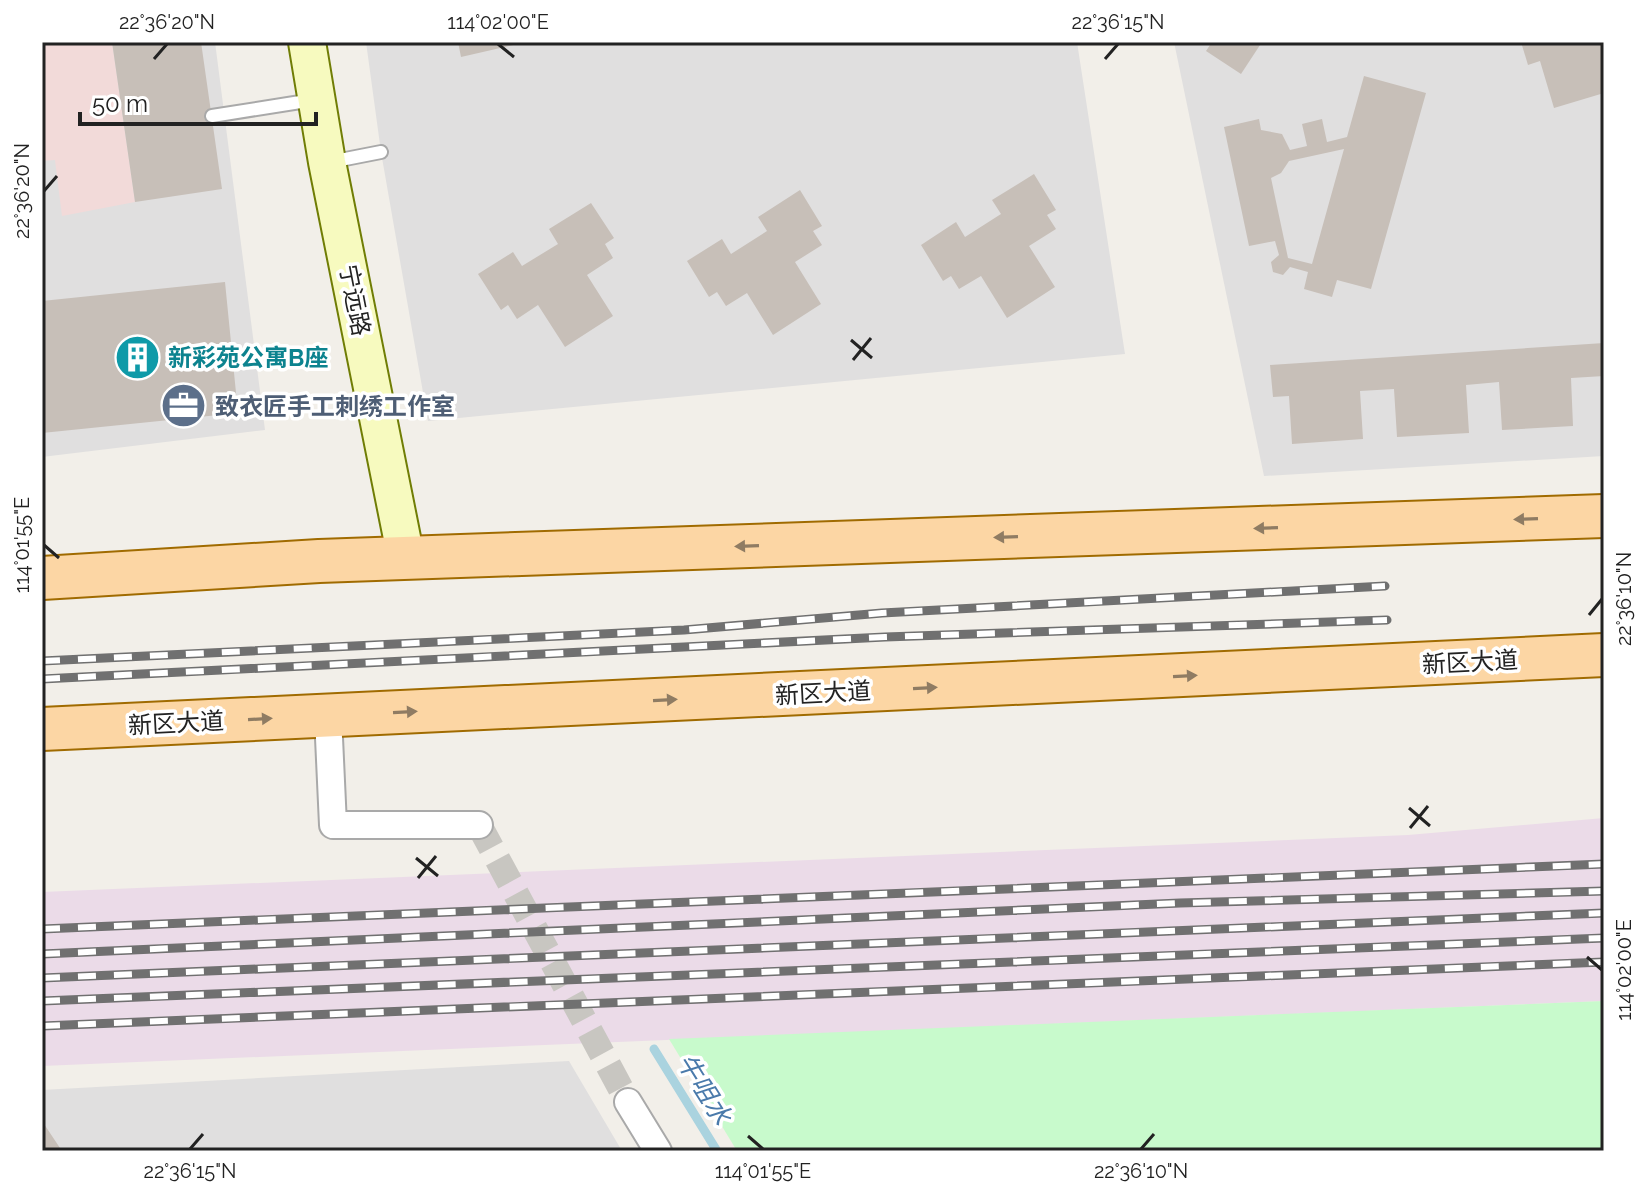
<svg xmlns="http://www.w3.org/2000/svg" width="1646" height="1193" viewBox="0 0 1646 1193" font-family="Raleway,'Noto Sans SC',sans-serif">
  <rect width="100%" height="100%" fill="#f2efe9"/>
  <!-- residential -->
  <path fill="#e0dfdf" d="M42,42H215L265,430L42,457Z
    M366,42H1077L1125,354L428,421L381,152Z
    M1174,42H1604V456L1264,476Z
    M569,1061L622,1151H42V1090Z"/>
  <!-- commercial -->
  <path fill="#f2dad9" d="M42,42H112L135,202L62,216L55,160L42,161Z"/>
  <!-- industrial -->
  <path fill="#ebdbe8" d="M1604,818V1001L42,1066V892L1408,835Z"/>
  <!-- park -->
  <path fill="#c8facc" d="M1604,1001V1151H737L669,1039Z"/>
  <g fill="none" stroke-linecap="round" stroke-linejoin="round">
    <!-- stream -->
    <path stroke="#aad3df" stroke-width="9" d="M654,1049L717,1151"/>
  </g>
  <!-- building -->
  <path fill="#c7bfb8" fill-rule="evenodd" d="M112,42H201L222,189L135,202Z
    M458,42H522V43L461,57Z
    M1212,42H1262L1241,74L1206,51Z
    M1521,42H1604V93L1554,108L1540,61L1528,65Z
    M1364,76L1426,93L1371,289L1337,280L1332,297L1304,289L1308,272L1290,267L1283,275L1273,272L1271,262L1279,255L1275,241L1249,246L1224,127L1259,119L1261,130L1282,134L1290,150L1307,146L1302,124L1322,119L1327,142L1347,137ZM1344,149L1312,264L1288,258L1271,178L1281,173L1289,161Z
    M1034,174L1056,210L1047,215L1056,229L1029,246L1055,287L1007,318L981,276L959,289L951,276L943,281L921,245L956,222L965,237L1001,214L992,200Z
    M800,190L822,226L813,231L822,245L795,262L821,304L773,335L747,293L726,306L717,292L709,297L687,261L722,239L731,254L767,231L758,217Z
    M591,203L614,238L605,244L613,258L587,275L613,316L565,347L538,305L517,319L508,305L501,310L478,274L513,252L522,266L558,244L549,229Z
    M225,282L238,413L42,433V301Z
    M1604,343V376L1571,378L1573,426L1502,430L1499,382L1466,385L1469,433L1397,437L1394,389L1360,391L1363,439L1292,444L1289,396L1273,397L1270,365Z
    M42,1121L62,1151H42Z"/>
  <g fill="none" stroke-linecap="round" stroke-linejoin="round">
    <!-- street-tunnel -->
    <path stroke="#c8c6c1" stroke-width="26" stroke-dasharray="26 13" stroke-linecap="butt" d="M479,825L628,1102"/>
    <defs>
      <path id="lane" d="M212,116L313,100
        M330,162L381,152"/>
      <path id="street" d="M328,716L333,825H479
        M628,1102L658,1151"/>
      <path id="secondary" d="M307,42L327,162L406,558"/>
      <path id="primary" d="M42,578L319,561L1604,516
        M42,729L1604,655"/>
    </defs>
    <!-- lane casing -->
    <use href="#lane" stroke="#a9a9a9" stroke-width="16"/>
    <!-- street casing -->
    <use href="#street" stroke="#a9a9a9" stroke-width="30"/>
    <!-- secondary casing -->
    <use href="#secondary" stroke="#707d05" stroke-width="40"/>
    <!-- primary casing -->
    <use href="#primary" stroke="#a06b00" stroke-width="46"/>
    <!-- lane -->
    <use href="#lane" stroke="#fff" stroke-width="12"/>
    <!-- street -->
    <use href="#street" stroke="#fff" stroke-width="26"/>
    <!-- secondary -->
    <use href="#secondary" stroke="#f7fabf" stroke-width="36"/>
    <!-- primary -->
    <use href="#primary" stroke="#fcd6a4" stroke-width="42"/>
    <defs>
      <path id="rail" d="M42,661L684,630L882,613L1385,586
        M42,679L885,637L1387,620
        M42,929L1604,864
        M42,954L1180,903L1604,891
        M42,978L1604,913
        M42,1001L1604,938
        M42,1026L1604,962"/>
    </defs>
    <!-- rail casing -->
    <use href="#rail" stroke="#707070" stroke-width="9"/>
    <!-- rail -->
    <use href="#rail" stroke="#fff" stroke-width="6" stroke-dasharray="18" stroke-linecap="butt"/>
  </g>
  <!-- one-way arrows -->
  <defs><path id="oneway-solid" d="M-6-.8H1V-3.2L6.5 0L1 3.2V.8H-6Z" transform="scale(2)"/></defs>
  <g fill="#8f7c63">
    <use href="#oneway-solid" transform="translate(1526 519) rotate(178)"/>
    <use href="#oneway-solid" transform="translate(1266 528) rotate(178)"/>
    <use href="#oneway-solid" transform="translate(1006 537) rotate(178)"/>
    <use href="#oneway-solid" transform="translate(747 546) rotate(178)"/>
    <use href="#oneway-solid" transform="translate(1185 676) rotate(-3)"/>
    <use href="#oneway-solid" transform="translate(925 688) rotate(-3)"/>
    <use href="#oneway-solid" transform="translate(665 700) rotate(-3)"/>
    <use href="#oneway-solid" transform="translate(405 712) rotate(-3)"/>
    <use href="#oneway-solid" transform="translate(260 719) rotate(-3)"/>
  </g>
  <!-- ticks -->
  <path fill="none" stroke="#222" stroke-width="3" d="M498,44L514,57M154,59L167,44M1105,59L1118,44M44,191L57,176M851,340L872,358M853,360L871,338M44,545L59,558M1589,615L1602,599M1409,808L1430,826M1410,828L1428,806M416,858L438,876M418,878L436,856M1587,957L1602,970M748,1136L763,1149M190,1149L203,1134M1141,1149L1154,1134"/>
  <!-- icons -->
  <defs>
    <symbol id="building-disc" viewBox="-11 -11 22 22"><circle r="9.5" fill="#0f9aa8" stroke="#fff"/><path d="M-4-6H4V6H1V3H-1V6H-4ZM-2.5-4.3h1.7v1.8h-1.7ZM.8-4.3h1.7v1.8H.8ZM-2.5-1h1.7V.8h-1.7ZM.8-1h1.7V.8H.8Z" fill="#fff"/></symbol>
    <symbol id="office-disc" viewBox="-11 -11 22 22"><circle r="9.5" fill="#5c6f8a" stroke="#fff"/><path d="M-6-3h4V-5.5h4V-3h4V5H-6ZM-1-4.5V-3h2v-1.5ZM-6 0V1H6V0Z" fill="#fff"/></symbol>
  </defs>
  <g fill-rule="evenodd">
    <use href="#building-disc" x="112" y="332" width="51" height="51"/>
    <use href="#office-disc" x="158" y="380" width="51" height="51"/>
  </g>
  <g text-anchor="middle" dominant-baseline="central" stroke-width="7" stroke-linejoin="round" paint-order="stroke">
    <!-- street labels -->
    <g font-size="24" fill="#222" stroke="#fff">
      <text transform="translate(355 300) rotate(79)">宁远路</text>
      <text transform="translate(1470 662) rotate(-3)">新区大道</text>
      <text transform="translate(823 693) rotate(-3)">新区大道</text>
      <text transform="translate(176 723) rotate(-3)">新区大道</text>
    </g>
    <!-- culture labels -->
    <g font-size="24" font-weight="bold" fill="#0d838f" stroke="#fff" text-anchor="start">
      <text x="168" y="357">新彩苑公寓B座</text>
    </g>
    <!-- service labels -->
    <g font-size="24" font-weight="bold" fill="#4e5e75" stroke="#fff" text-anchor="start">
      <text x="215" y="406">致衣匠手工刺绣工作室</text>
    </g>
    <!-- water labels -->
    <g font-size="26" font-style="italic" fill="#4a7aab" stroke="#fff">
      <text transform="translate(704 1089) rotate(58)">牛咀水</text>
    </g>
  </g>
  <!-- border -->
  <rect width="1646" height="1193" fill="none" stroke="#ffffff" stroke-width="88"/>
  <!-- scale -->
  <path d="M80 112v12h236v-12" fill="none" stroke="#222222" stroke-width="4"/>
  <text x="92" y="112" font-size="24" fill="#222222" stroke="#ffffff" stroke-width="6" paint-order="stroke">50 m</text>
  <rect x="44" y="44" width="1558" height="1105" fill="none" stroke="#222" stroke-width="3"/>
  <g font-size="20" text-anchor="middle" fill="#222">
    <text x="167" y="29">22°36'20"N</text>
    <text x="498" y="29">114°02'00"E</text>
    <text x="1118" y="29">22°36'15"N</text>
    <text transform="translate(22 191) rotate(-90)" y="7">22°36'20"N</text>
    <text transform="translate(22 545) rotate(-90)" y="7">114°01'55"E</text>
    <text transform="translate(1624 599) rotate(-90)" y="7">22°36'10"N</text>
    <text transform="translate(1624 970) rotate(-90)" y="7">114°02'00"E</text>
    <text x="190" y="1178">22°36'15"N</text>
    <text x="763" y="1178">114°01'55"E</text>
    <text x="1141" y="1178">22°36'10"N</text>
  </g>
</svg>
